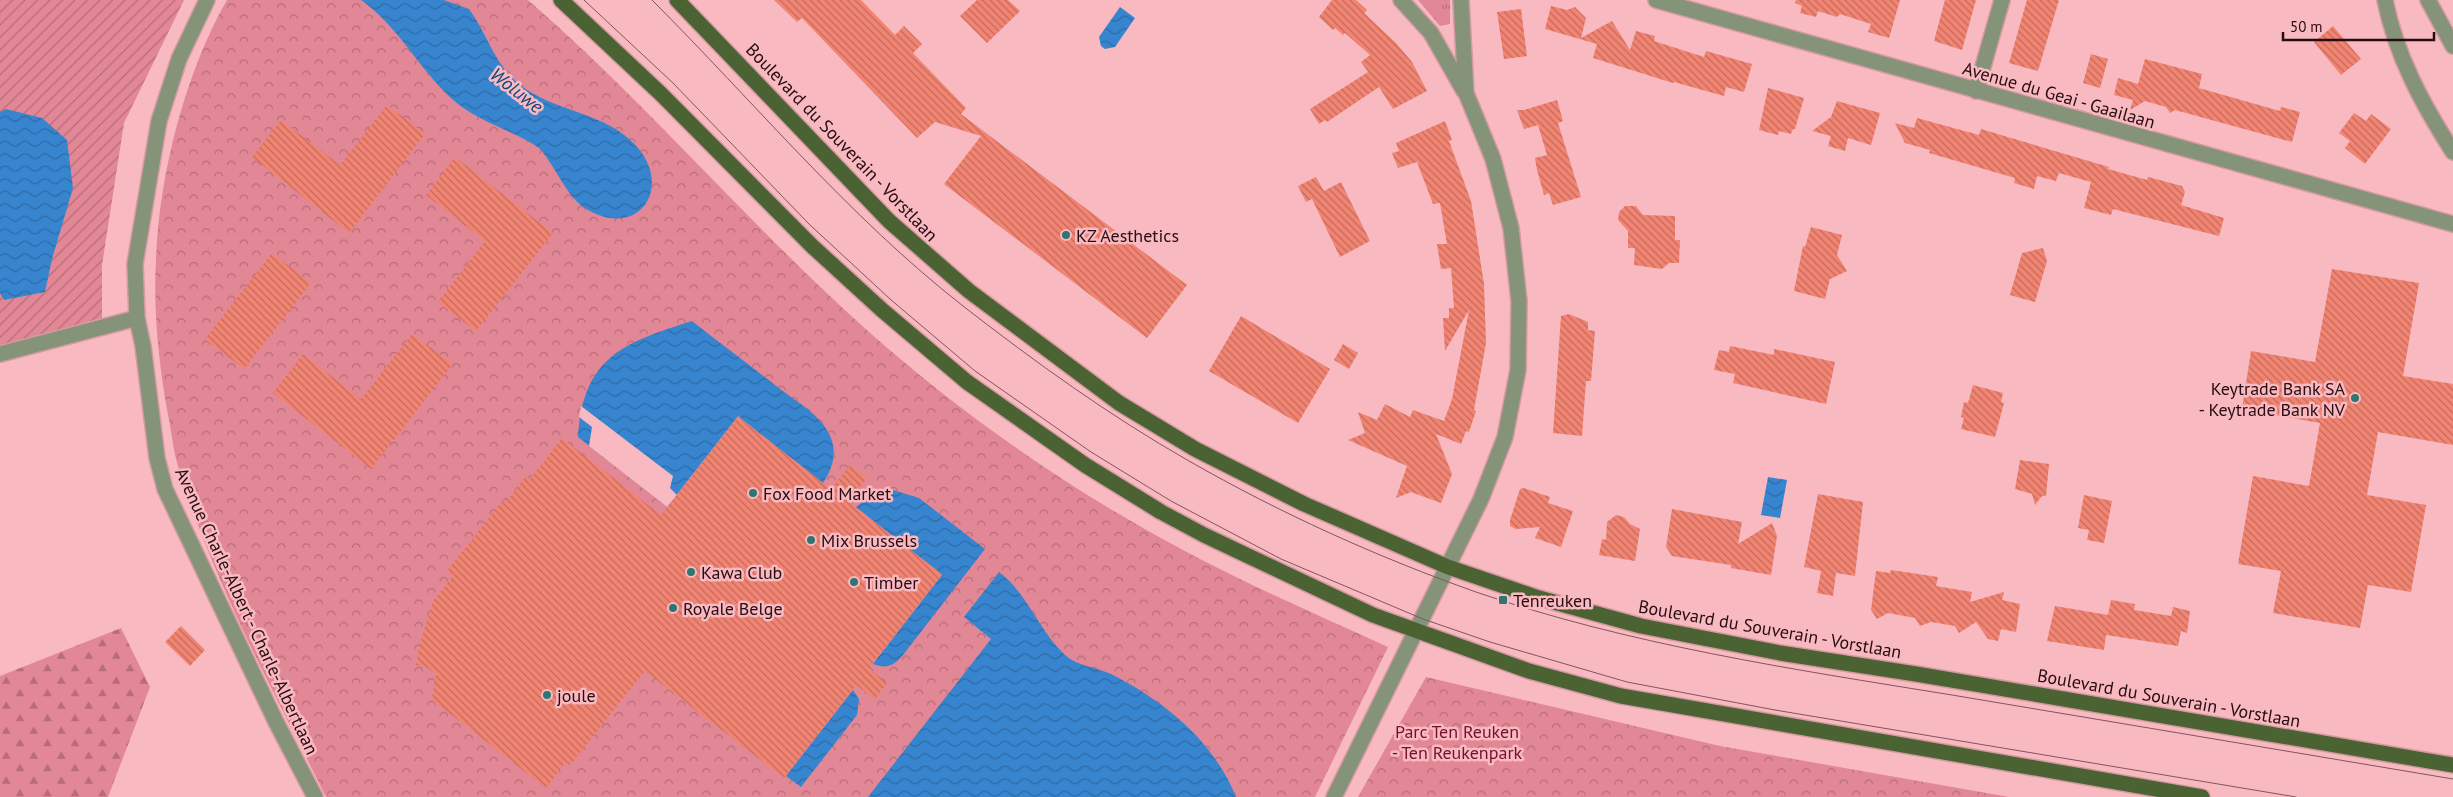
<svg xmlns="http://www.w3.org/2000/svg" width="2453" height="797" viewBox="0 0 2453 797" font-family="'PT Sans',sans-serif">
  <defs>
    <pattern id="grass-tufts" width="24" height="20" patternUnits="userSpaceOnUse" patternTransform="scale(1.25)"><rect width="24" height="20" fill="#e28795"/><path d="M3 7l-1-3M5 7V3M7 7l1-3M15 17l-1-3M17 17v-4M19 17l1-3" fill="none" stroke="#b76d78"/></pattern>
    <pattern id="forest-firs" width="22" height="20" patternUnits="userSpaceOnUse" patternTransform="scale(1.25)"><rect width="22" height="20" fill="#e28795"/><path d="M5 1l3.5 6h-7zM16 11l3.5 6h-7z" fill="#b76d78"/></pattern>
    <pattern id="park-crowns" width="20" height="18" patternUnits="userSpaceOnUse" patternTransform="scale(1.25)"><rect width="20" height="18" fill="#e28795"/><path d="M2 6a3 3 0 1 1 6 0M12 15a3 3 0 1 1 6 0" fill="none" stroke="#b76d78"/></pattern>
    <pattern id="garden-furrows" width="10" height="10" patternUnits="userSpaceOnUse" patternTransform="scale(1.25)"><rect width="10" height="10" fill="#e28795"/><path d="M-1 1l2-2M0 10L10 0M9 11l2-2" fill="none" stroke="#b76d78"/></pattern>
    <pattern id="water-waves" width="16" height="10" patternUnits="userSpaceOnUse" patternTransform="scale(1.25)"><rect width="16" height="10" fill="#3785cf"/><path d="M0 5q4-4 8 0t8 0" fill="none" stroke="#2e6ba7"/></pattern>
    <pattern id="building-back-hatch" width="6" height="6" patternUnits="userSpaceOnUse" patternTransform="scale(1.25)"><rect width="6" height="6" fill="#f18472"/><path d="M-1 5l2 2M0 0l6 6M5-1l2 2" fill="none" stroke="#c36a5c"/></pattern>
  </defs>
  <rect width="100%" height="100%" fill="#f9b9c1"/>
  <!-- grass -->
  <path fill="url(#grass-tufts)" d="M1418,0H1450V24L1440,26Z"/>
  <!-- forest -->
  <path fill="url(#forest-firs)" d="M121,628L150,687L108,797H0V676Z"/>
  <!-- park -->
  <path fill="url(#park-crowns)" d="M227,0H528C648,104 750,226 868,331C968,420 1082,498 1200,559C1262,591 1325,618 1388,647L1315,797H326C273,690 214,584 179,469C173,452 172,433 168,415C159,365 153,311 156,259C159,176 185,73 227,0Z
    M1426,677L1720,746L2009,797H1358Z"/>
  <!-- garden -->
  <path fill="url(#garden-furrows)" d="M0,0H184L124,123L102,265V318L0,346Z"/>
  <!-- water -->
  <path fill="url(#water-waves)" d="M361,0H444L469,9C487,33 494,64 519,84C554,113 607,111 638,148C672,188 639,239 588,210C566,198 556,166 539,148C512,130 476,121 452,99C419,69 398,26 361,0Z
    M1120,7L1135,18L1115,47L1105,49L1101,46L1099,37Z
    M6,109L42,118L67,140L73,188L52,259L45,292L4,300L0,293V112Z
    M692,321C721,344 751,366 780,389C796,401 819,414 828,432C838,449 834,467 823,483L738,416L667,507L578,437C583,357 623,343 692,321Z
    M1768,477L1787,480L1780,518L1761,515Z
    M893,490L919,498L985,549L903,655C894,666 886,669 873,664L942,575L856,507L873,494Z
    M999,572C1028,594 1039,631 1065,655C1077,666 1096,667 1111,674C1164,701 1213,740 1236,797H868L991,639L964,617Z
    M853,690L859,699L857,715L801,787L786,776Z"/>
  <!-- pier -->
  <path fill="#f9b9c1" d="M581,406L673,476L670,488L677,495L667,507L589,446L592,427L579,417Z"/>
  <!-- building -->
  <path fill="url(#building-back-hatch)" d="M774,0H861L895,35L904,26L922,44L913,53L966,108L961,114L1187,285L1147,338L944,184L981,136L935,122L917,138L802,18L797,22Z
    M977,0H1008L1020,11L987,43L960,16Z
    M1332,0H1356L1367,10L1364,13L1396,43L1412,62L1427,91L1393,109L1379,87L1327,122L1325,120L1319,124L1310,109L1368,72L1361,62L1370,55L1345,33L1343,35L1335,28L1333,30L1319,17Z
    M1796,0H1900L1889,38L1868,32L1871,24L1840,14L1837,17L1818,11L1816,17L1800,13L1802,6L1795,3Z
    M1945,0H1976L1962,50L1934,41Z
    M2027,0H2059L2038,71L2009,63Z
    M1551,6L1567,10L1575,7L1586,18L1581,38L1612,21L1630,50L1636,31L1655,36L1654,41L1704,57L1706,51L1752,64L1744,92L1726,87L1724,96L1674,82L1673,83L1593,58L1597,44L1545,29Z
    M1521,9L1527,56L1504,59L1497,12Z
    M2333,26L2361,59L2341,75L2314,42Z
    M2091,54L2108,59L2100,88L2083,83Z
    M2145,59L2202,74L2199,88L2280,111L2281,107L2300,112L2292,142L2175,110L2170,113L2166,107L2145,101L2130,110L2133,100L2114,95L2118,78L2138,84Z
    M1768,88L1804,98L1795,129H1793L1791,134L1779,131L1778,135L1759,130Z
    M1557,100L1563,121L1558,123L1581,197L1553,205L1549,193L1544,195L1537,170L1535,158L1547,155L1538,125L1524,129L1517,110H1524Z
    M1837,101L1880,113L1871,145L1848,138L1845,151L1828,146L1831,136L1812,131L1831,117Z
    M387,105L425,134L349,233L252,157L281,120L340,165Z
    M2354,113L2366,121L2371,114L2391,129L2365,164L2345,148L2350,141L2339,133Z
    M1917,118L1979,135L1981,129L2109,167L2108,169L2147,180L2148,177L2182,186L2185,192L2181,205L2224,218L2219,236L2113,209L2111,215L2084,208L2091,182L2059,173L2056,181L2037,176L2034,189L2014,183L2015,178L1929,153L1930,150L1905,143L1895,123L1914,128Z
    M1445,121L1452,140L1449,141L1471,201L1484,284L1486,343L1474,410L1476,411L1469,432L1466,431L1461,444L1436,434L1452,474L1441,503L1411,492L1396,498L1407,466L1348,440L1365,433L1358,412L1377,420L1385,404L1410,417L1413,410L1444,421L1452,399L1469,310L1445,351L1443,318H1449V308H1454L1451,268L1441,269L1437,244H1447L1440,203L1433,204L1417,162L1398,168L1392,153L1399,151L1396,143Z
    M455,157L553,233L476,331L438,302L485,241L426,195Z
    M1316,177L1324,191L1341,182L1370,241L1340,257L1312,199L1306,202L1298,186Z
    M1625,206H1636L1643,215L1675,216V240H1680L1679,263H1669L1662,269L1634,265L1635,248H1628V231L1618,220L1619,212Z
    M1811,227L1842,235L1837,255L1847,271L1830,279L1825,299L1794,291L1803,246L1805,247Z
    M2043,248L2047,261L2035,302L2010,295L2022,253Z
    M272,253L311,283L244,369L205,339Z
    M2332,269L2419,283L2403,376L2453,384V445L2378,432L2367,495L2426,505L2411,592L2368,585L2360,628L2273,613L2281,571L2238,564L2253,476L2309,486L2320,423L2242,409L2251,351L2315,362Z
    M1569,314L1588,322V330L1595,331L1591,381H1586L1582,436L1553,433L1561,316Z
    M1241,316L1330,369L1298,423L1209,371Z
    M412,334L453,364L371,469L273,393L303,354L361,399Z
    M1343,344L1358,353L1349,369L1334,360Z
    M1730,346L1774,355V349L1835,362L1826,404L1733,383L1735,374L1714,370L1719,350L1729,352Z
    M1973,385L2003,393L2001,402L2004,403L1995,437L1961,429L1964,418L1961,417L1964,402L1968,403Z
    M738,417L831,489L850,465L867,478L848,502L942,574L869,668L887,683L875,699L856,685L784,778L645,671L570,765L566,762L546,788L435,702L432,698L436,674L426,667L416,665L419,647L433,601L453,576L447,571L503,500L506,502L526,476L530,479L562,438L661,515Z
    M2020,460L2049,464L2046,496H2042L2035,505L2032,494L2015,489Z
    M1524,488L1550,497L1548,503L1573,511L1561,547L1535,538L1540,527L1516,529L1510,526V520L1520,489Z
    M1818,494L1863,502L1855,576L1836,573L1833,596L1817,593L1821,571L1804,567Z
    M2084,495L2112,501L2104,543L2087,540L2089,530L2078,528Z
    M1672,509L1742,522L1738,544L1772,523L1777,536L1771,575L1731,568V565L1672,556L1666,547Z
    M1616,515L1624,517L1630,524L1640,529L1635,561L1599,555L1602,539L1606,540L1607,522Z
    M1891,570L1938,577L1936,586L1972,592L1970,602L2004,592L2002,600L2020,604L2016,632L2001,629L1998,641L1988,639L1976,622L1959,633L1955,626L1931,622L1920,626L1915,618L1888,613L1877,619L1871,610L1876,571L1890,573Z
    M2111,600L2135,604L2134,610L2171,616L2173,607L2190,611L2187,633L2181,631L2178,646L2106,635L2104,650L2047,641L2055,606L2108,615Z
    M181,626L205,650L190,666L165,642Z"/>
  <g fill="none" stroke-linecap="round" stroke-linejoin="round">
    <defs>
      <path id="minor" d="M207,0L179,59L159,121L135,264L137,318L143,346L157,458L165,489L276,722L315,797
        M1401,0L1431,33L1464,91
        M1656,0L2453,224
        M2385,0C2396,56 2423,105 2453,152
        M2428,0L2453,46
        M1976,91L2002,0
        M0,354L137,318
        M1334,797L1481,499L1505,437L1518,370L1519,301L1511,228L1493,159L1466,93L1461,0"/>
      <path id="major" d="M561,0L661,94L812,246L882,310L967,382L1085,465L1161,512L1204,535L1373,615L1529,671L1621,696L2202,797
        M677,0L889,221L969,291L1119,403L1195,449L1304,504L1448,567L1539,598L1641,626L1780,653L1916,674L2453,765"/>
    </defs>
    <!-- minor casing -->
    <use href="#minor" stroke="#d39aa1" stroke-width="18"/>
    <!-- major casing -->
    <use href="#major" stroke="#d39aa1" stroke-width="18"/>
    <!-- minor -->
    <use href="#minor" stroke="#859479" stroke-width="15"/>
    <!-- major -->
    <use href="#major" stroke="#4b6332" stroke-width="15"/>
    <!-- tram -->
    <path stroke="#81565c" stroke-width="1" d="M584,0L673,83L809,224L890,299L975,371L1091,452L1171,501L1281,559L1423,619L1490,642L1627,682L1775,710L2296,797
      M652,0C755,103 848,216 963,306C1035,362 1110,416 1189,461C1280,513 1377,557 1476,592C1630,645 1791,669 1952,695C2119,723 2286,751 2453,779"/>
  </g>
  <!-- markers -->
  <g fill="#2d7672" stroke="#f9b9c1" stroke-width="2">
    <circle cx="1066" cy="235" r="5"/>
    <circle cx="2355" cy="398" r="5"/>
    <circle cx="753" cy="493" r="5"/>
    <circle cx="811" cy="540" r="5"/>
    <circle cx="691" cy="572" r="5"/>
    <circle cx="854" cy="582" r="5"/>
    <rect x="1498" y="595" width="10" height="10" rx="2.5"/>
    <circle cx="673" cy="608" r="5"/>
    <circle cx="547" cy="695" r="5"/>
  </g>
  <g text-anchor="middle" dominant-baseline="central" stroke-width="5" stroke-linejoin="round" paint-order="stroke">
    <!-- street labels -->
    <g font-size="18" fill="#270c11" stroke="#f9b9c1">
      <text transform="translate(2059 95) rotate(16)">Avenue du Geai - Gaailaan</text>
      <text transform="translate(842 142) rotate(46)">Boulevard du Souverain - Vorstlaan</text>
      <text transform="translate(247 611) rotate(65)">Avenue Charle-Albert - Charle-Albertlaan</text>
      <text transform="translate(1770 629) rotate(10)">Boulevard du Souverain - Vorstlaan</text>
      <text transform="translate(2169 698) rotate(10)">Boulevard du Souverain - Vorstlaan</text>
    </g>
    <!-- poi labels -->
    <g font-size="18" fill="#270c11" stroke="#f9b9c1" text-anchor="start">
      <text x="1076" y="235">KZ Aesthetics</text>
      <text x="2345" y="388" text-anchor="end">Keytrade Bank SA<tspan x="2345" dy="21">- Keytrade Bank NV</tspan></text>
      <text x="763" y="493">Fox Food Market</text>
      <text x="821" y="540">Mix Brussels</text>
      <text x="701" y="572">Kawa Club</text>
      <text x="864" y="582">Timber</text>
      <text x="1513" y="600">Tenreuken</text>
      <text x="683" y="608">Royale Belge</text>
      <text x="557" y="695">joule</text>
    </g>
    <!-- park labels -->
    <g font-size="18" fill="#74102e" stroke="#f9b9c1">
      <text x="1457" y="731">Parc Ten Reuken<tspan x="1457" dy="21">- Ten Reukenpark</tspan></text>
    </g>
    <!-- water labels -->
    <g font-size="19" font-style="italic" fill="#104778" stroke="#f9b9c1">
      <text transform="translate(517 90) rotate(38)">Woluwe</text>
    </g>
  </g>
  <!-- scale -->
  <path d="M2283 32v8h151v-8" fill="none" stroke="#270c11" stroke-width="2.5"/>
  <text x="2290" y="32" font-size="15" fill="#270c11" stroke="#f9b9c1" stroke-width="4" paint-order="stroke">50 m</text>
</svg>
